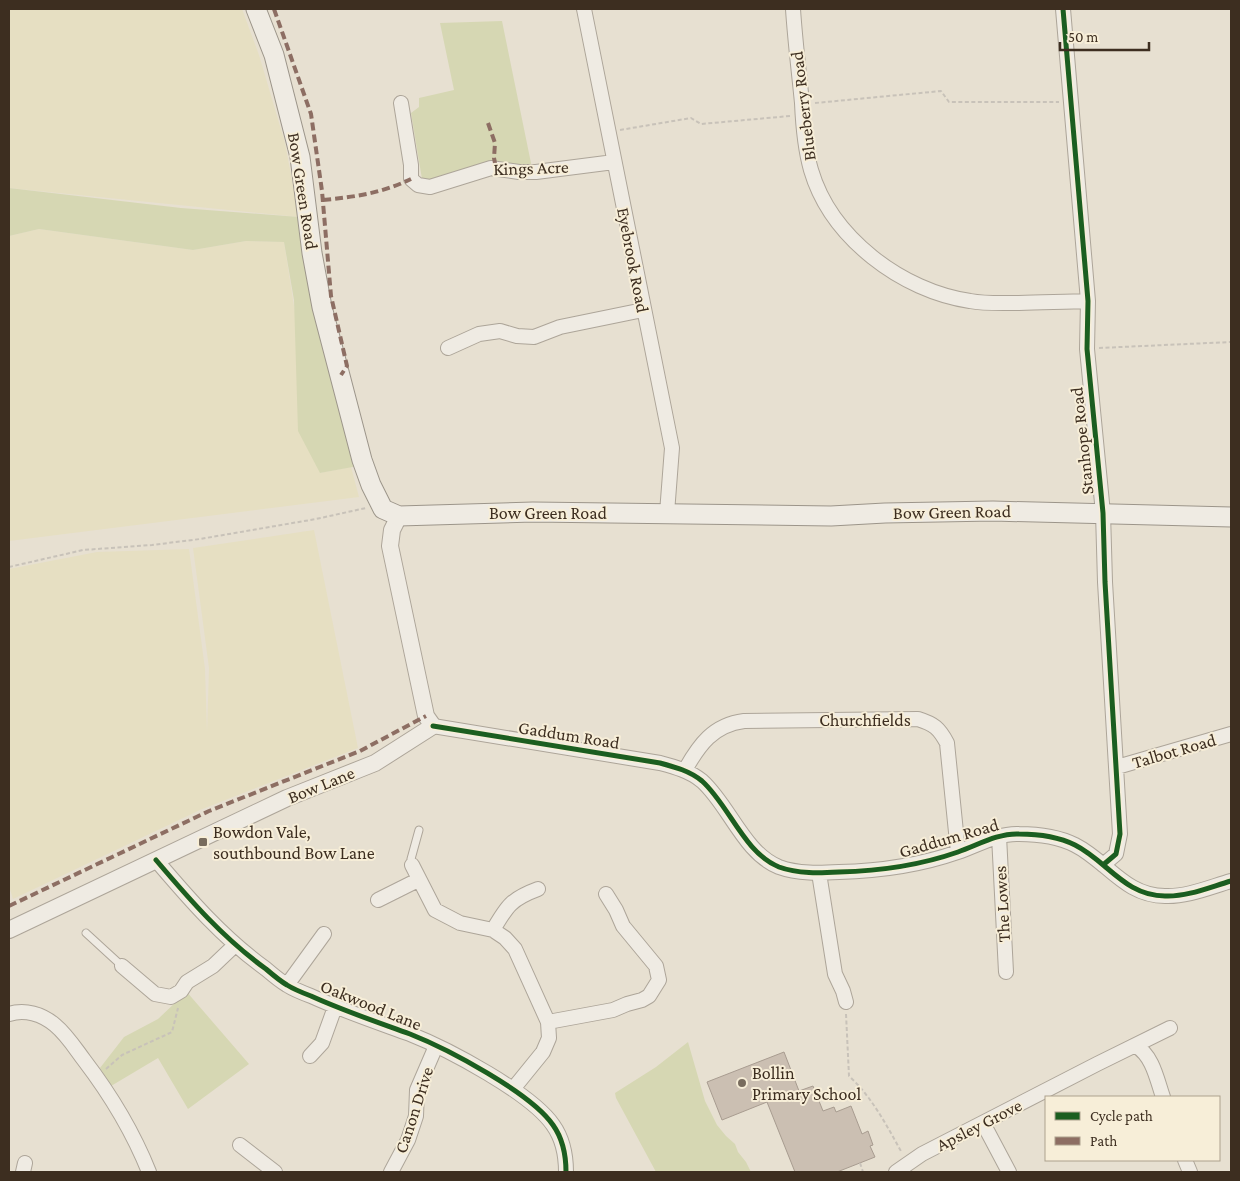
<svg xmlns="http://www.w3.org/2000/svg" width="1240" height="1181" viewBox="0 0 1240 1181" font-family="'Crimson Pro',serif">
  <rect width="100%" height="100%" fill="#e7e0d1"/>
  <!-- farmland -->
  <path fill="#e6dfc2" d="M9,9H242L259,55L285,143L299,217L9,188Z
    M39,229L193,250L246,241L284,242L320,473L351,467L359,497L9,541V236Z
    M314,530L358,748L200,810L13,899L9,886V569L97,552L189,549L205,669L207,733L209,668L193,548Z"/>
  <!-- green -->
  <path fill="#d6d7b3" d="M502,21L532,168L502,163L434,183L422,179L411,113L419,107V98L454,90L440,23Z
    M9,188L181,208L299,217L358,466L320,473L298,431L294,300L284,242L246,241L193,250L39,229L9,236Z
    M186,991L249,1064L188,1109L158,1058L111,1086L100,1068L124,1037L158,1019L177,1001L178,997Z
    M688,1042L705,1101L717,1125L726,1136L735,1144L738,1152L746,1162L751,1172H656L616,1098L615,1093L656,1067Z"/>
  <!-- building -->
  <path fill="#cbbfb2" stroke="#a89c90" d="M784,1052L799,1091L813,1086L823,1111L834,1107L836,1112L851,1106L862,1134L868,1131L873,1145L870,1146L875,1157L837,1172H795L767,1102L722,1120L707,1082Z"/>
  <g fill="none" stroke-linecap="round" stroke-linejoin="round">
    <defs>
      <path id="service" d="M412,865L411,859L419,830
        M86,933L122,966"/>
      <path id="minor" d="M584,9L672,448L667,513
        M793,9C795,40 799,72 802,103C803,126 805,149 811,170C831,238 902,291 970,301C986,304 1003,303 1019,303C1042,302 1065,302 1088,301
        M1063,9L1088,301L1087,349L1103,513L1105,582L1120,834L1116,854L1103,865
        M401,103L411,165V179L418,185L430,187L491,168L519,172H536L614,162
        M448,348L479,334L500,331L517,336L534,337L560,327L643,310
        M433,726L660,763C675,767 690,771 702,781C729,805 744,853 779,867C798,874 820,873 839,872C881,871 918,866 958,852C978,845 998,833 1019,834C1037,834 1059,837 1075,845C1107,861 1125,896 1165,896C1187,897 1210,887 1231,881
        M1117,767L1231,734
        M685,770C699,745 713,725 744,721L918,719C934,724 939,728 947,743L958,852
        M999,836L1006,972
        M156,860C190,900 223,938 266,969C273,975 280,981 287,985C295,990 303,993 311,996C344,1011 377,1022 410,1034C448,1049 531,1093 553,1125C563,1139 566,1156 566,1172
        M412,865L435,910L460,923L493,930L505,938L515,949L548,1022L549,1038L543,1052L513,1089
        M819,873L835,974L843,991L846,1002
        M378,900L418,880
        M493,930C507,906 511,899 538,889
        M122,966L155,994L171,997L181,991L187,982L213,966L234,946
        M287,985L324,934
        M9,1014C25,1009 42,1014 55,1025C67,1035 75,1048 84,1060C110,1094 133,1132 149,1172
        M548,1022L613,1010L627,1004L642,1000L649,996L659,980L656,966L623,926L616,910L606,894
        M1136,1046C1153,1056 1157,1080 1163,1097
        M310,1056L322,1043L335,1007
        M983,1123L1009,1172
        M240,1145L275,1172
        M1185,1160L1190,1172
        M23,1172L25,1163
        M391,1172L408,1140L416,1116L417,1090L436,1046
        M896,1172L922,1154L1097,1064L1170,1028"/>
      <path id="tertiary" d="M9,930L287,798L375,763L433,726L426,716L390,546L392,530L399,516"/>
      <path id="secondary" d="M256,9L274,55L300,157L312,253L322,307L362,460L371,485L383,509L399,516L533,512L831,516L885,513L993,511L1231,517"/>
    </defs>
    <!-- service casing -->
    <use href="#service" stroke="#ada599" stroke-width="9"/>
    <!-- minor casing -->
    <use href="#minor" stroke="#ada599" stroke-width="16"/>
    <!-- tertiary casing -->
    <use href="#tertiary" stroke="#ada599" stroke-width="18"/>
    <!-- secondary casing -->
    <use href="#secondary" stroke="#9c958a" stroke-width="21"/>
    <!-- path -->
    <path stroke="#c8c2b9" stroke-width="2" stroke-dasharray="4 2.5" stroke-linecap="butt" d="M815,103L941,91L949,102H1059
      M620,130L691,118L701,124L790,116
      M1099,348L1231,342
      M9,567L83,550L152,545L200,539L316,519L366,508
      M846,1014L849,1076C872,1097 887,1126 902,1153
      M106,1069L122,1055L172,1032L178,1008
      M860,1163L863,1172"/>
    <!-- service -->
    <use href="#service" stroke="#efebe3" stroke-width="7"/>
    <!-- minor -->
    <use href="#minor" stroke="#efebe3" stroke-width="14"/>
    <!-- tertiary -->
    <use href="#tertiary" stroke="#efebe3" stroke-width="16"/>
    <!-- secondary -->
    <use href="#secondary" stroke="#efebe3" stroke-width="19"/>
    <!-- quiet -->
    <path stroke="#8d6e63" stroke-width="4" stroke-dasharray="8 4" stroke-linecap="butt" d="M274,9L311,114L322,191L331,296L347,366L341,375
      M488,123L495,143L494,158L496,168
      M323,200C355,197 382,193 411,179
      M9,906L209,811L360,751L426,716"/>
    <defs>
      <path id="cycleway" d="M1063,9L1088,301L1087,349L1103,513L1105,582L1120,834L1116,854L1103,865
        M433,726L660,763C675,767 690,771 702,781C729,805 744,853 779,867C798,874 820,873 839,872C881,871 918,866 958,852C978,845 998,833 1019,834C1037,834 1059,837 1075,845C1107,861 1125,896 1165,896C1187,897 1210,887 1231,881
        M156,860C190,900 223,938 266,969C273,975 280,981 287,985C295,990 303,993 311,996C344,1011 377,1022 410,1034C448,1049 531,1093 553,1125C563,1139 566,1156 566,1172"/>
    </defs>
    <!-- cycleway casing -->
    <use href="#cycleway" stroke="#f7eed8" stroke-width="8"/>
    <!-- cycleway -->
    <use href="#cycleway" stroke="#1b5e20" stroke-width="5"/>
  </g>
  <!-- markers -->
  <g fill="#786c5e" stroke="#f7eed8" stroke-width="2">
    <rect x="198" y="837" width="10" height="10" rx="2.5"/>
    <circle cx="742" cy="1083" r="5"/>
  </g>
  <g text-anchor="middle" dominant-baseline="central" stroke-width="4" stroke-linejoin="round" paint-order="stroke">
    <!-- street labels -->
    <g font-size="18" fill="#3d2e20" stroke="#f7eed8">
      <text transform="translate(803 106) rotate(-97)">Blueberry Road</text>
      <text transform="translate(531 168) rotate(-2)">Kings Acre</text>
      <text transform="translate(303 191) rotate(81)">Bow Green Road</text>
      <text transform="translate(633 260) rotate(79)">Eyebrook Road</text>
      <text transform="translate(1082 441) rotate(-96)">Stanhope Road</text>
      <text transform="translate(952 512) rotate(-1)">Bow Green Road</text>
      <text x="548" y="513">Bow Green Road</text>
      <text x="865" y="720">Churchfields</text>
      <text transform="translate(569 735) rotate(9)">Gaddum Road</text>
      <text transform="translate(1174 751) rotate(-16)">Talbot Road</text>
      <text transform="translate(321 785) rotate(-22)">Bow Lane</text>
      <text transform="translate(949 838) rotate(-16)">Gaddum Road</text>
      <text transform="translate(1002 904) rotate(-93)">The Lowes</text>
      <text transform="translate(371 1005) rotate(22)">Oakwood Lane</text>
      <text transform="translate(414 1110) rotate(-72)">Canon Drive</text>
      <text transform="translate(979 1125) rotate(-27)">Apsley Grove</text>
    </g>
    <!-- poi labels -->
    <g font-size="18" fill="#3d2e20" stroke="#f7eed8" text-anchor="start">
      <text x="213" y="832">Bowdon Vale,<tspan x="213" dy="21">southbound Bow Lane</tspan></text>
      <text x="752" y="1073">Bollin<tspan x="752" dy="21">Primary School</tspan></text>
    </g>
  </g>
  <!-- border -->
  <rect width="1240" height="1181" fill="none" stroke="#3d2e20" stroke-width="20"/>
  <!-- legend -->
  <rect x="1045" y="1096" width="175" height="65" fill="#f7eed8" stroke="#ada18e"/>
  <rect x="1055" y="1112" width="25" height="8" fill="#1b5e20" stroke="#ada18e"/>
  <text x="1090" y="1121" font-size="15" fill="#3d2e20">Cycle path</text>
  <rect x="1055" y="1137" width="25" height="8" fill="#8d6e63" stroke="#ada18e"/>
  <text x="1090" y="1146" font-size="15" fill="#3d2e20">Path</text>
  <!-- scale -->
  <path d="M1060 42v8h89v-8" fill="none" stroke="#3d2e20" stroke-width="2.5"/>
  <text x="1068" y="42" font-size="15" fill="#3d2e20" stroke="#f7eed8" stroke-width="4" paint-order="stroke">50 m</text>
</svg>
